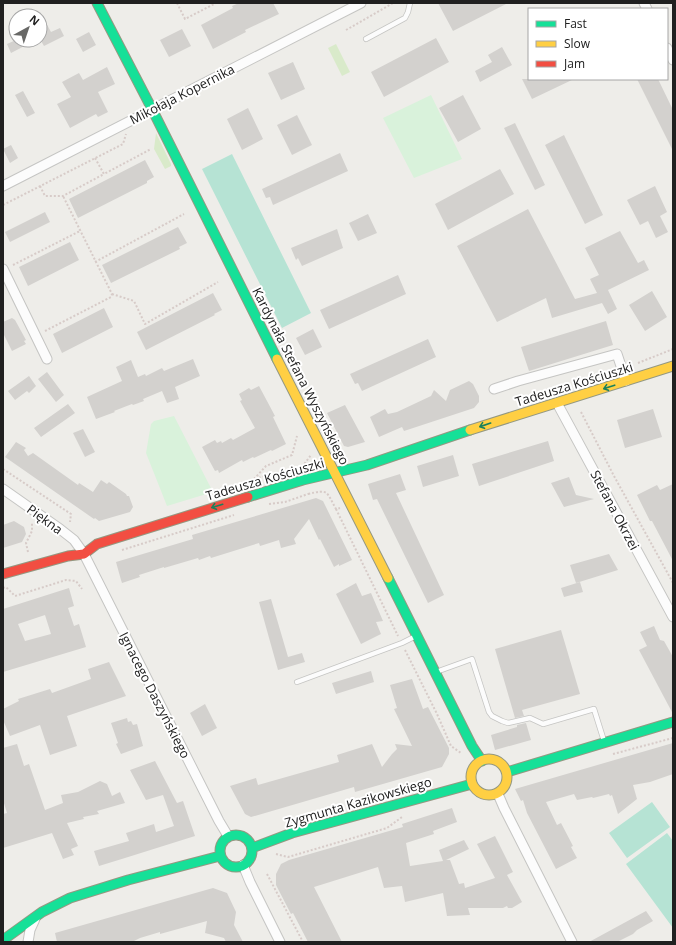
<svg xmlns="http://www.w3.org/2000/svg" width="676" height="945" viewBox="0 0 676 945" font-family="'Open Sans',sans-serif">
  <rect width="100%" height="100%" fill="#eeede9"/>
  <!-- grass -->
  <path fill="#d9eaca" d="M336,44L350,72L342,76L328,48Z
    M156,133L171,164V166L165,169L154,149Z"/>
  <!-- park -->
  <path fill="#d9f2db" d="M431,95L462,159L414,178L383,118Z
    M174,416L213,492L167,506L146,453L151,424L154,421Z"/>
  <!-- pitch -->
  <path fill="#b6e3d4" d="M232,154L311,313L282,328L202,169Z
    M652,802L670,827L627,858L609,833Z
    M667,833L673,841V928L626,864Z"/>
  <!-- building -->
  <path fill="#d3d1ce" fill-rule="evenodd" d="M239,3H273L279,14L245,30L246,32L213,49L201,25L233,8L232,6Z
    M438,3H508L453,31Z
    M40,12L51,32L60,28L64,36L44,46L40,39Z
    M182,29L191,46L169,57L160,40Z
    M89,32L96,45L83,52L76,39Z
    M436,38L449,62L384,97L371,72Z
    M16,40H36L11,53L7,44Z
    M502,47L512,65L480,82L475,71L492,62L488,55Z
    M293,62L305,89L281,100L268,73Z
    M107,67L115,84L98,92L108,112L98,117L96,114L70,128L57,104L71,97L62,82L79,73L83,80Z
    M522,79H574L532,99Z
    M637,79H658L673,110V151Z
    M23,91L35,113L27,117L15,95Z
    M463,95L481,129L458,142L439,108Z
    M248,108L263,139L242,150L227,119Z
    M297,115L312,145L292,155L277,125Z
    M515,123L545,185L535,190L504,128Z
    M564,135L603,215L585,224L545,145Z
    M11,145L18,158L10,163L3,149Z
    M340,153L348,171L273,205L270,197L266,198L262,189Z
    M145,160L154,177L147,181V183L78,218L69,199Z
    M500,169L514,194L448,230L435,204Z
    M655,186L667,212L660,216L668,232L656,238L648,221L640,225L627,200Z
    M528,209L575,299L597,293L590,279L599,275L585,248L620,231L638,263L644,260L649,270L608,290L617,309L608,314L602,303L552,318L546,298L497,322L457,246Z
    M45,212L50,222L10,242L5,232Z
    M368,214L377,233L358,241L349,223Z
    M178,227L187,243L179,247L180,249L111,283L102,265Z
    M337,229L343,248L302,266L298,258L296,260L291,248Z
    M70,242L79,260L28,286L19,267Z
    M398,275L406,294L329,329L320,310Z
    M652,291L667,317L645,331L629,305Z
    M213,293L222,310L214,314L215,315L146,350L137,332Z
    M104,308L113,327L62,353L53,334Z
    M12,318L15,320L26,340L24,341L26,344L12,351L3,333V322Z
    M606,321L613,345L529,371L521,347Z
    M313,329L322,347L305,355L296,338Z
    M428,339L436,357L362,391L358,383L355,384L350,374Z
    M193,359L200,376L175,387L179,399L167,403L162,391L143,399L144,401L133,405L132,404L114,411L115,412L96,419L87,397L122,381L116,367L131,360L138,377L145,374L146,376L162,368L164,371Z
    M47,372L64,395L56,402L38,379Z
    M29,376L36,386L29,393L27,391L15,400L8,391Z
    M469,381L473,384L479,396V402L474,408L404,431L402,427L379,437L370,417L385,409L388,414L397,412L431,396L434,390L446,401L450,390Z
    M259,386L275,416L273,417L286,444L272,451L271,450L254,458L253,457L243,462L242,460L219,473L218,470L215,471L202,447L215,440L217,443L221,441L222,443L231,438L233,440L255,428L240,401L242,400L239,394L249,388L251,390Z
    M68,404L75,413L41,437L34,428Z
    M345,405L365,442L348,447L344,446L327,413Z
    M653,409L662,437L625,448L617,420Z
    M83,429L95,452L85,457L73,433Z
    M548,441L554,461L479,486L472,464Z
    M16,442L26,448L24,450L28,456L33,453L78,485L79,483L93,492L101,480L107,484L109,482L126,494L127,496H129L133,507L130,512L99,521L95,518L94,519L5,457Z
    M453,455L459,476L423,487L417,466Z
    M400,474L406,490L396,493L444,595L428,603L377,499L373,500L368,484Z
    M569,477L576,495L594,499L564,507L551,483Z
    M673,484V561L652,521H650L637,495L657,485L660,490Z
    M316,498L323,501L352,560L339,566V564L334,567L320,539L319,540L309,519L294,539L296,544L281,548L279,540L260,546L259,543L211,558L210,556L199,560L198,558L164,568V567L139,575L140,577L122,583L121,580L116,562L193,539L192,535Z
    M14,521L24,527L26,534L22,542L3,548V525Z
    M609,554L618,570L576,583L570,565Z
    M580,582L583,592L564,597L561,588Z
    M356,583L362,596L371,593L383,621L376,622L381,634L361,644L336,594Z
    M69,588L74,606L68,608L74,626L79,624L86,647L3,672V609ZM45,615L51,634L25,641L18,624Z
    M271,599L288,657L302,653L305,662L278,670L259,602Z
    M654,626L660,640L664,641L673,657V714L639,650L647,646L640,632Z
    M561,630L580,694L522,710L524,716L515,718L495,649Z
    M109,662L126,696L67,716L77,746L50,755L40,725L10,736L3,720V709L19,701L18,699L50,689L52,693L91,679L88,669Z
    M371,671L374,682L336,694L332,683Z
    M412,679L423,709L428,707L449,748V754L442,767L355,792L354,787L251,817L245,814L230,786L256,778L258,785L339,762L337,755L372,744L382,767L392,754L397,749L395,744L412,746L394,709L397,708L390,685Z
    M205,704L217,728L202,736L190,713Z
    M127,718L128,722L131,721L133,725L137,724L143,746L121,754L116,744L118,743L111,723Z
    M526,723L531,740L495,750L491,735L517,727V725Z
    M673,743V774L650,782L633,785L637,799L618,814L612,795L610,796L609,794L593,798L592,797L577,800L574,794L546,802L557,825L561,823L573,846L571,847L577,858L556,869L527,813L523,800L521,801L515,789Z
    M17,744L24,766L29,764L45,810L63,803L61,795L78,792L100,781L107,784L112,796L120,792L125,803L97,811L99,814L83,817L84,819L67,823L78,846L71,849L74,855L63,859L52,833L3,848V814L7,813L3,800V748Z
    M155,761L177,803L183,801L195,836L125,858L99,866L94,851L129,841L126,833L154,824L156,832L174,826L163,795L146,800L130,770Z
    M452,808L457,822L433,831L434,834L406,843L410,866L443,861L439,850L464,840L469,849L446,860H450L459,884L464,883L465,888L495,878L477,844L495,836L513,872L507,875L522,902L512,908H508L507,906L503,908H468L470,915L447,916L443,893L405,902L402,886L384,888L378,867L314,887L342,942H308L293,913L291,914L276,885V874L281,864L289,860L403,827L402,824Z
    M213,888L227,893L236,912L234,925L243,942H226L224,938L205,933L207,921L160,934V932L140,938L132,942H57L55,933Z
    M646,911L653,921L637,930L633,934L617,942H589Z"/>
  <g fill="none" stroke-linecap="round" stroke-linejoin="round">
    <defs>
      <path id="lane" d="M366,39L405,18L408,12L410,3
        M436,672L472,659L489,712L492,716L502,721L508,723L530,718L543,724L594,709L604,741
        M297,682L402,643L416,636"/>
      <path id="street" d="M644,3L647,9
        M667,48L673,60
        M3,186L361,3
        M3,269L47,359
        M494,389L518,381L617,354L626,381
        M557,403L673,617
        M3,489L60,529L74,540L84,554L219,821L228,836
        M498,794L504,808L572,942
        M243,865L250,882L280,942
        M28,942L30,930L35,919"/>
      <path id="fast" d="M97,3L152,109L277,359
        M248,497L303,480L367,465L470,430
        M388,578L472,746L482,761
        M507,772L673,722
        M220 851a16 16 0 1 1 32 0a16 16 0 1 1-32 0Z
        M252,848L292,833L472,784
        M3,940L42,912L70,898L128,880L220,856"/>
      <path id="slow" d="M277,359L388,578
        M470,430L673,366
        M471 777a18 18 0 1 1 36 0a18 18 0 1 1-36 0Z"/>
      <path id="jam" d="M3,574L68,556L84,554L97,544L248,497"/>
    </defs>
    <!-- lane casing -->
    <use href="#lane" stroke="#c5c5c3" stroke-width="6"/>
    <!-- street casing -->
    <use href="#street" stroke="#c5c5c3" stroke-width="11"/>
    <!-- fast casing -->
    <use href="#fast" stroke="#949881" stroke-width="11"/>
    <!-- slow casing -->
    <use href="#slow" stroke="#949881" stroke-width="11"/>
    <!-- jam casing -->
    <use href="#jam" stroke="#949881" stroke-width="11"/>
    <!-- path -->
    <path stroke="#d7cbc8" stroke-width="2" stroke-dasharray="2 2" stroke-linecap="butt" d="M177,3L185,19L216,3
      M346,30L393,3
      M95,158L104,174L151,149
      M40,186L45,196H63L104,174
      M3,205L123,144L126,134
      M95,262L184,214
      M13,265L80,231
      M112,294L134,301L145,324L218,282
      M45,331L111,297L112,294L63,196
      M638,363L673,349
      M581,412L614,476L673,583
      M302,467L311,455
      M3,469L71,514L70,522
      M254,479L266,466L292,455L297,436
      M240,485L272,473L278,474
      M308,494C329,489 326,491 336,509L340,508
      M269,504L285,502L308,494
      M336,509L398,636
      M122,550L234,515
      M28,552L26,543L32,531V523
      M3,588L6,587L15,596L66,580L76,581L82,589
      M405,650L437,714L451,746L461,753
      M613,754L673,738
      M276,854L288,857L387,828L402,817
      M267,874L303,942"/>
    <!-- lane -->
    <use href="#lane" stroke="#fcfcfc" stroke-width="4.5"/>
    <!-- street -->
    <use href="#street" stroke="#fcfcfc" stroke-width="9"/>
    <!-- fast -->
    <use href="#fast" stroke="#16e098" stroke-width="9"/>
    <!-- slow -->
    <use href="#slow" stroke="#ffcf43" stroke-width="9"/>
    <!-- jam -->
    <use href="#jam" stroke="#f24e42" stroke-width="9"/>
  </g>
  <!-- one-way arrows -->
  <defs><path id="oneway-shaft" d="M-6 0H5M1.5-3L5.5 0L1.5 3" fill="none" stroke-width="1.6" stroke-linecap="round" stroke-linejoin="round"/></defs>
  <g stroke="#1b805c">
    <use href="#oneway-shaft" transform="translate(609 387) rotate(162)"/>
    <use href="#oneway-shaft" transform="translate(485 425) rotate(161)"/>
    <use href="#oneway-shaft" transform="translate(217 506) rotate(163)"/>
  </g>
  <g text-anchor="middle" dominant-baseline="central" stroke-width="4" stroke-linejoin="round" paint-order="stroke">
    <!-- street labels -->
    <g font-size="13" fill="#202020" stroke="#fff">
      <text transform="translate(182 94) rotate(-27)">Mikołaja Kopernika</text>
      <text transform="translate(301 376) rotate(63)">Kardynała Stefana Wyszyńskiego</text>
      <text transform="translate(574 384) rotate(-17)">Tadeusza Kościuszki</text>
      <text transform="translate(265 479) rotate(-16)">Tadeusza Kościuszki</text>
      <text transform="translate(615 510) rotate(62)">Stefana Okrzei</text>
      <text transform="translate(45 519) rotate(36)">Piękna</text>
      <text transform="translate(155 695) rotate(63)">Ignacego Daszyńskiego</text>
      <text transform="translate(358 802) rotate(-16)">Zygmunta Kazikowskiego</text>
    </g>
  </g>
  <!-- border -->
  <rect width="676" height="945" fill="none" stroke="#202020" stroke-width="8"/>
  <!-- legend -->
  <rect x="528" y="8" width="140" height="72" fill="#ffffff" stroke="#a6a6a6"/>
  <rect x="536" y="21" width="20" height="6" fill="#16e098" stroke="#a6a6a6"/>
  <text x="564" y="28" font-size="12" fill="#202020">Fast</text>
  <rect x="536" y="41" width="20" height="6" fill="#ffcf43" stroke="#a6a6a6"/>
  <text x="564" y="48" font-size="12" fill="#202020">Slow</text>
  <rect x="536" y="61" width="20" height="6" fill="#f24e42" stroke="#a6a6a6"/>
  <text x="564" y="68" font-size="12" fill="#202020">Jam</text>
  <!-- north arrow -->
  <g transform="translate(28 28) rotate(40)"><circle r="19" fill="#ffffff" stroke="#a6a6a6"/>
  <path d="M0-3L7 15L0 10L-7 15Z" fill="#686866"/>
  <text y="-6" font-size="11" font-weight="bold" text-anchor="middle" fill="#202020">N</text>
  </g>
</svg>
